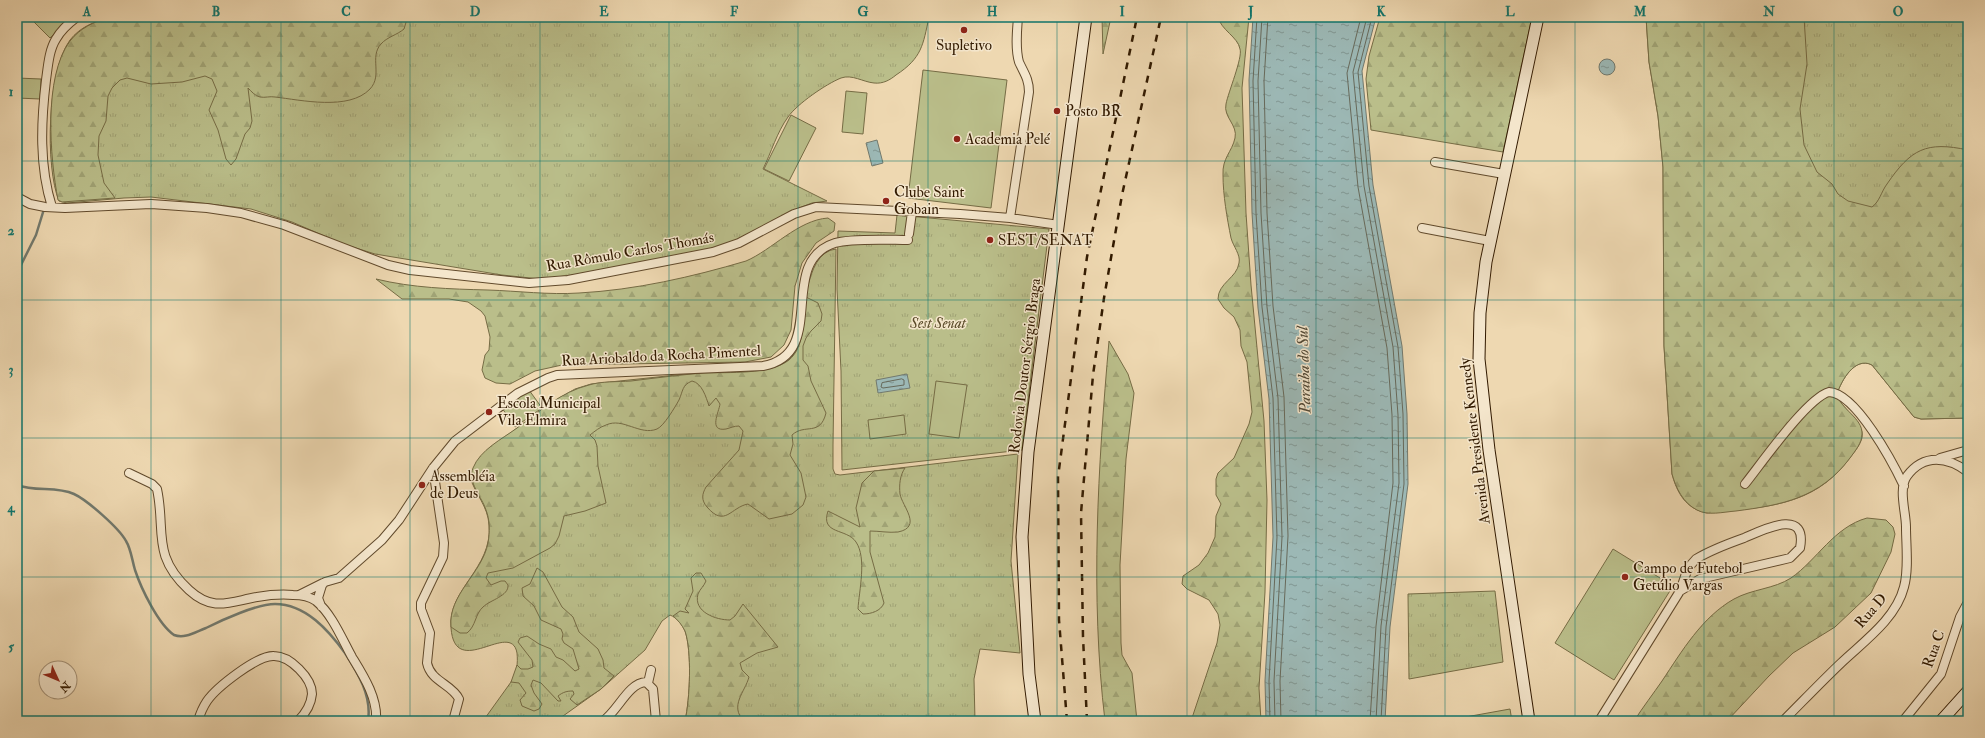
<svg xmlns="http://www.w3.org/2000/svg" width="1985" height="738" viewBox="0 0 1985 738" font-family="'IM FELL Double Pica',serif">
  <defs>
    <pattern id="grass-tufts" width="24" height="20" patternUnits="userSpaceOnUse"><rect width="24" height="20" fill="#babe8a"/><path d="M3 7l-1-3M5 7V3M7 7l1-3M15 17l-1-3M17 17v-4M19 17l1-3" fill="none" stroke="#a0a375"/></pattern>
    <pattern id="forest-firs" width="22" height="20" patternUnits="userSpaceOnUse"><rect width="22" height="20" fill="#babe8a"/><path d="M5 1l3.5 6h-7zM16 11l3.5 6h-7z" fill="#a0a375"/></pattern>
    <pattern id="water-ripples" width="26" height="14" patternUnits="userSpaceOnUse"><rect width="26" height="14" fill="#9cb8b5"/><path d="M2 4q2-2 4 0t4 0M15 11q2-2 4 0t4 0" fill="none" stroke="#809591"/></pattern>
  </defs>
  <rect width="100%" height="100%" fill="#eed8b1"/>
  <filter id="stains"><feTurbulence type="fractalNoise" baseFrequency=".005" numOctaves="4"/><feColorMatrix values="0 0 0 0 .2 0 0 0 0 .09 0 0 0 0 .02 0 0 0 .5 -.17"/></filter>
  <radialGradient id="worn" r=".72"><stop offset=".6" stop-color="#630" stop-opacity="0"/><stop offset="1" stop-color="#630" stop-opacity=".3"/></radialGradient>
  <!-- grass -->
  <path fill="url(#grass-tufts)" stroke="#766c45" d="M109,17H929C923,45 922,58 896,75C890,80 883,84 874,83C863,82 852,74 841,78C826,84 797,104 788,117C777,132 771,153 763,169L827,201L812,203L799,208L726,246L574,275L540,279L502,275L375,254L343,244L292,222L251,209L151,197L124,198L67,203L59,201C45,167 47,71 70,40C80,27 94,22 109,17Z
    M1646,17H1968V418L1921,419L1914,417L1872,365C1855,356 1841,381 1837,394C1840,408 1859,417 1862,432C1864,441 1855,451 1849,459C1813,508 1762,507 1707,513C1686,509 1677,493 1672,474L1664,346L1663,167L1658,116L1649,62Z
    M897,215L1049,229L1022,450L842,470L841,371L837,289L838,231L895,233Z
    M836,249L833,445V469L835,474L840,475L1018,454L1011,561L1020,653L980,649L974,679L975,721H685C690,699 692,651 685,631C682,624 677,618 670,615L662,621L645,650L601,689L556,721H483L511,682C517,673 518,663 517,653C511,619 455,681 451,628C447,590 493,568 489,525C488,506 475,494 470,477L477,461L490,448L554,401L575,389L591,384L686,374L766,370L782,364L789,360L797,350C805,325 802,252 836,249Z
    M1495,591L1503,662L1409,679L1408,594Z"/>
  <!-- forest -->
  <path fill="url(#forest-firs)" stroke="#766c45" d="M109,17H407V19L404,29C397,35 387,37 381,44C369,57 383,75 370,89C349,111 301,100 275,97C270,96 265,98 260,97C255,96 251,91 248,88L252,121L250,128L245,134L236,159L231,165L226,159L218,130L209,110L217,91L212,79L205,76L182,82L151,84L127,78L120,80L112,88L108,96L106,121L99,136L98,155L104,183L115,198L62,202L58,200C50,158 43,77 70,41C80,28 94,22 109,17Z
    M1102,17H1111L1103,54Z
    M1218,17H1249L1242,88L1246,213L1251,285L1264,421L1267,500L1265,592L1259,688L1261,721H1191L1217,643L1220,625L1218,614L1209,600L1187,589L1182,584L1183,576L1199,565L1208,553L1215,537L1216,516L1221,504L1216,495V479L1218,473L1234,458L1249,424L1252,412L1247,362L1241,346L1240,330L1234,317L1224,308L1218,299C1218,283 1237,278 1239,263C1241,255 1233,246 1231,238C1227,218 1223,195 1223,175C1222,158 1232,152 1235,138C1238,125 1223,117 1226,104C1228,93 1243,57 1240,49C1238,37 1221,30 1218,17Z
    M1380,17H1532L1503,152L1371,130L1366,79L1369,56Z
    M1646,17H1804L1807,64L1800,109L1804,145L1817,172L1832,184L1838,194L1848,201L1872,207C1880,201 1881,192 1887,184C1911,149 1926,141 1968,150V418L1921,419L1914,417L1872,365C1855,356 1841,381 1837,394C1840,409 1863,418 1862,434C1862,443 1855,451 1850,458C1820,498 1782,505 1736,511C1723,512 1708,516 1697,510C1683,503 1676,488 1672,474L1664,346L1663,167L1658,116L1649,62Z
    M828,218L835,223L834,231L816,243L802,263L795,286L791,330L784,345L771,357L745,362L562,365L535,371L510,384L496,383L485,378L482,370L485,355L489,350L490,337L485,316L481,311L468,302L449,299H402L376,279C413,288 450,289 488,290C518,291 549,295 579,293C635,290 692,277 746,261C772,250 798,220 828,218Z
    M806,297L818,303L822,314L821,321L811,331L806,338L803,346V360L808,366L811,381L826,413C820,437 805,423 792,435L793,444L790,455L801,473L806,497L803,505L792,514L769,519L748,504C731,507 725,528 707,507C701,500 702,494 706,487L739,450L743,431L739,426C734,426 730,428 726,429C708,432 719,412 720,404L716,398L709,406C706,397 702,383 692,381C682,385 683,391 679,400C675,407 664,426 657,429C640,436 623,417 606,425C600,427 595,431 590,435L595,440L597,446L598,466L606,503L585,511L564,516L559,536L555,544L550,548L513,568L488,573L486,578L491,585L501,581H505L508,585C509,596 490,600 483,607C475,614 476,626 467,633H460L451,627C448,594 482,574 488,543C490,532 490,520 486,510C482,497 467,482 473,468C480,450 502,439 517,428C540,411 561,392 589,385C602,381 617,382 631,381C655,378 679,375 703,373C728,372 770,375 789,360C805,347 804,316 806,297Z
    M1109,341L1128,374L1134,393L1126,459L1120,565L1121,643L1122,655L1132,673L1137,721H1105C1090,595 1098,467 1109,341Z
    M905,468C900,475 899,485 900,494C902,506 923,527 898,532C889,533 879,531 870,531V552L884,603C881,611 871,614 863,614L858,609C859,591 867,558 856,542C847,528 820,535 828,511L860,527L856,508L862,483L874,471Z
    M1867,518L1886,520L1893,527L1895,534L1891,552L1871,593L1835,627L1793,653L1769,676L1727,721H1634C1643,707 1653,694 1662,681C1682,651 1702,617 1734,599C1752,589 1774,589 1791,578C1817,560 1834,527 1867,518Z
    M537,568L543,572L562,607L573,617L579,632L598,649L603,660L604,668L614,676L601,689L577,705L570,699L574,694L573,691C567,691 563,692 558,696L561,701H558L541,683L533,680L531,685L534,693L542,704L539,709L534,711L522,706L520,700L526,693L519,683L511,682L517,665L521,669H528L533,667L532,660L518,642L520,638L527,636L539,644L551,649L556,657L563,660L575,671L579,669L573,649L564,643L562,639L563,634L561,629L541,620L534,606L523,596L522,588L530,584Z
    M696,573H701L706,581C704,586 700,589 698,594C693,612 716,620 730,620L735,616L743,604L778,647L757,653L740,663L742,670L749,677C745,692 729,706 744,721H685C690,699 692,651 685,631C682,625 678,620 673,616L680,611L689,613L685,609L693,591L691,578Z"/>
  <!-- pitch -->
  <path fill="#babe8a" stroke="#766c45" d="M29,17H68L70,19L50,38Z
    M923,70L1007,80L991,208L908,198Z
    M17,78L41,79L40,99L17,98Z
    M846,91L867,93L863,134L842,132Z
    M791,115L816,128L789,181L764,169Z
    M936,381L967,385L959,438L929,434Z
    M529,390L542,408L515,427L502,408Z
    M904,415L906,434L870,439L868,420Z
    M1613,549L1673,586L1614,680L1555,643Z
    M1510,709L1512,721H1461L1460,718Z"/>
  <!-- water -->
  <path fill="url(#water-ripples)" stroke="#72796d" d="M1253,17H1376L1362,71L1373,185L1402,346L1407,414L1408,484L1390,627L1385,721H1266L1265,681L1273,537L1269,399L1258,308L1252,213L1249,80Z
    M1599 67a8 8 0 1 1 16 0a8 8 0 1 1-16 0Z
    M877,140L883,163L872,166L866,143Z
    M907,374L910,388L878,393L876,380Z"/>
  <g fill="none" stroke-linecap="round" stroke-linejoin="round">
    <!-- shore -->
    <path stroke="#67695a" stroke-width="1" d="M1257,17L1253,81L1256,213L1262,307L1273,398L1277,537L1269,681L1270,721
      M1262,17L1258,81L1261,213L1267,307L1278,398L1282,537L1274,681L1275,721
      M1268,17L1264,81L1267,213L1273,306L1284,397L1288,536L1280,681L1281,721
      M1361,17L1347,73L1358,187L1387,348L1392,415L1393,483L1376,626L1370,721
      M1367,17L1353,72L1364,186L1393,347L1398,415L1399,483L1381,626L1376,721
      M1372,17L1358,72L1369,186L1398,347L1403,414L1404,484L1386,627L1381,721
      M902,379L904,380V385L883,388L881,387L882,383Z"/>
    <!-- stream -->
    <path stroke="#72796d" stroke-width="2.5" d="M17,273L36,235L44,209
      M17,485C36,492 56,486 74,494C87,500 119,528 126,541C131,549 132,560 135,570C141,588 158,624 174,635C185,639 195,632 206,628C222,620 257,604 275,604C306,604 329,631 345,653C358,673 372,696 368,721"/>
    <defs>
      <path id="street" d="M1435,162L1504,174
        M17,197L30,204L45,207L65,208L151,204L207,208L241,213L284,225L388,265L410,270L529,283L568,280L713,252L739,243L794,214L816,207L960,214L1010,218L1059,225
        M52,207C39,166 41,122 46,80C48,66 49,50 56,39C61,30 69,23 77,17
        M1010,218L1029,92C1029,79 1024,73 1019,62C1015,48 1017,31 1018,17
        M1422,228L1490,241
        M909,234L912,212
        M1940,458L1968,450
        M433,468L444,543L443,557L421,603V609L430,633L427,663C431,682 452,684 459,699L453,721
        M129,473L152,484L157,489C166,531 151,555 189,590C213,612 229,602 257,597C269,595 281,594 293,595C301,595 309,596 316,601C332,614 342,639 352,657C363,675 378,698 376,721
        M1745,484C1761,464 1807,398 1829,392C1856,393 1893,463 1904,486
        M299,595L323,583
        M321,606L318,598L322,585L325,582L339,578L382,540L399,520L433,468L455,441L518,393L548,378L557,375L763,366C830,354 775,262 835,243C851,238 890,240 908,240
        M648,683L651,670
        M198,721C200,714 203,707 207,701C216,688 257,655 274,656C290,656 312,678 312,694C311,705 305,714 298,721
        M603,721C618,711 628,683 646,682L653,689L656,721
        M1599,721L1680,591L1688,568L1696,559C1711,550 1727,544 1744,538C1761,531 1808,506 1800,548L1790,558L1700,579L1680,591
        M1783,721C1802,702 1821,682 1841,663C1863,642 1896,619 1904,587C1909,569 1906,546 1906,527C1906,512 1898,489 1907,476C1924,453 1948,457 1968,472
        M1903,721L1941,674L1960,617L1968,602"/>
      <path id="secondary" d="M1035,721L1029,674L1022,537L1028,452L1086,17
        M1529,721L1489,450L1479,359L1480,313L1486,262L1538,17
        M1941,721L1968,691"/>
    </defs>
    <!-- street casing -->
    <use href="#street" stroke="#614a2c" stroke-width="10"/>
    <!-- secondary casing -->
    <use href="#secondary" stroke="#321a00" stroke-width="13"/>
    <!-- street -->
    <use href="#street" stroke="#f4e6cc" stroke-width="8"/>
    <!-- secondary -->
    <use href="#secondary" stroke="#f4e6cc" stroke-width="11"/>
    <!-- rail -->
    <path stroke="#321a00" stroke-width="2.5" stroke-dasharray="7 7" stroke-linecap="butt" d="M1067,721L1059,620L1058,477L1087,257L1137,17
      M1087,721L1083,637L1081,513L1093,375L1104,298L1122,195L1161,17"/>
  </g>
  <!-- grid -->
  <path fill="none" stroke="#0f766e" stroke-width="1" stroke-opacity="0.55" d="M151,17V721M281,17V721M410,17V721M540,17V721M669,17V721M798,17V721M928,17V721M1057,17V721M1187,17V721M1316,17V721M1445,17V721M1575,17V721M1704,17V721M1834,17V721M17,161H1968M17,300H1968M17,438H1968M17,577H1968"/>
  <!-- markers -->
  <g fill="#8f2418" stroke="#f4e6cc" stroke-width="1.5">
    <circle cx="964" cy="30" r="4"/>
    <circle cx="1057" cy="111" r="4"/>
    <circle cx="957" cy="139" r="4"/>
    <circle cx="886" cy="201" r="4"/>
    <circle cx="990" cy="240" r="4"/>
    <circle cx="489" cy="412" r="4"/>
    <circle cx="422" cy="485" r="4"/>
    <circle cx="1625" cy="577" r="4"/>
  </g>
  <g text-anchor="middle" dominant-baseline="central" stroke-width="3" stroke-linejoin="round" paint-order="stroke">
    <!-- poi labels -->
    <g font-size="15" fill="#321a00" stroke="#f4e6cc" text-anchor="start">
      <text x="964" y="45" text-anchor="middle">Supletivo</text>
      <text x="1065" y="111">Posto BR</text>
      <text x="965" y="139">Academia Pelé</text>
      <text x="894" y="192">Clube Saint<tspan x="894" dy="17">Gobain</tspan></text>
      <text x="998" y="240">SEST/SENAT</text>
      <text x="497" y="403">Escola Municipal<tspan x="497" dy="17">Vila Elmira</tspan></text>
      <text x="430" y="476">Assembléia<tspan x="430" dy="17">de Deus</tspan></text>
      <text x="1633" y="568">Campo de Futebol<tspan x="1633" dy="17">Getúlio Vargas</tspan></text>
    </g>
    <!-- street labels -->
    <g font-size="15" fill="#321a00" stroke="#f4e6cc">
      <text transform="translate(630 252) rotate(-10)">Rua Rômulo Carlos Thomás</text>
      <text transform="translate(661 356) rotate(-3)">Rua Ariobaldo da Rocha Pimentel</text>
      <text transform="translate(1025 366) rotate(-83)">Rodovia Doutor Sérgio Braga</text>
      <text transform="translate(1475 441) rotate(-97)">Avenida Presidente Kennedy</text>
      <text transform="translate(1871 611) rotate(-49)">Rua D</text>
      <text transform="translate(1934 649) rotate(-70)">Rua C</text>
    </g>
    <!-- park labels -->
    <g font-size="15" font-style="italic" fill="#5b4b29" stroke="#f4e6cc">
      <text x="938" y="323">Sest Senat</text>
    </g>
    <!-- water labels -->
    <g font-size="16" font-style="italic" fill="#524936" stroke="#f4e6cc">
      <text transform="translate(1304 370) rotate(-92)">Paraiba do Sul</text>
    </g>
  </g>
  <!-- margin -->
  <rect width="1985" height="738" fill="none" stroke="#eed8b1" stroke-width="44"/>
  <!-- north arrow -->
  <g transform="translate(58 680) rotate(134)"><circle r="19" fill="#f4e6cc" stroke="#a6947a"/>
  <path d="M0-3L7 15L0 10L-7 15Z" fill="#8f2418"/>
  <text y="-6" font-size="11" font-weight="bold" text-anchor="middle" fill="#321a00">N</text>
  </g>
  <rect x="22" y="22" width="1941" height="694" fill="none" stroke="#0f766e" stroke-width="1.5"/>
  <g font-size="13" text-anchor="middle" font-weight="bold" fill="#0f766e">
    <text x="87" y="16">A</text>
    <text x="216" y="16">B</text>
    <text x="346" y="16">C</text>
    <text x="475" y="16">D</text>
    <text x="604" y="16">E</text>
    <text x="734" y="16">F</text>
    <text x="863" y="16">G</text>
    <text x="992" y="16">H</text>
    <text x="1122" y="16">I</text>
    <text x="1251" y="16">J</text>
    <text x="1381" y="16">K</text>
    <text x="1510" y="16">L</text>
    <text x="1640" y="16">M</text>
    <text x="1769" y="16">N</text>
    <text x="1898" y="16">O</text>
    <text x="11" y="96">1</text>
    <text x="11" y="235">2</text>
    <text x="11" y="374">3</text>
    <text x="11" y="512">4</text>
    <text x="11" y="651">5</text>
  </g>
  <rect width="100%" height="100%" filter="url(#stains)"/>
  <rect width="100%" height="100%" fill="url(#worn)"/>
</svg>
